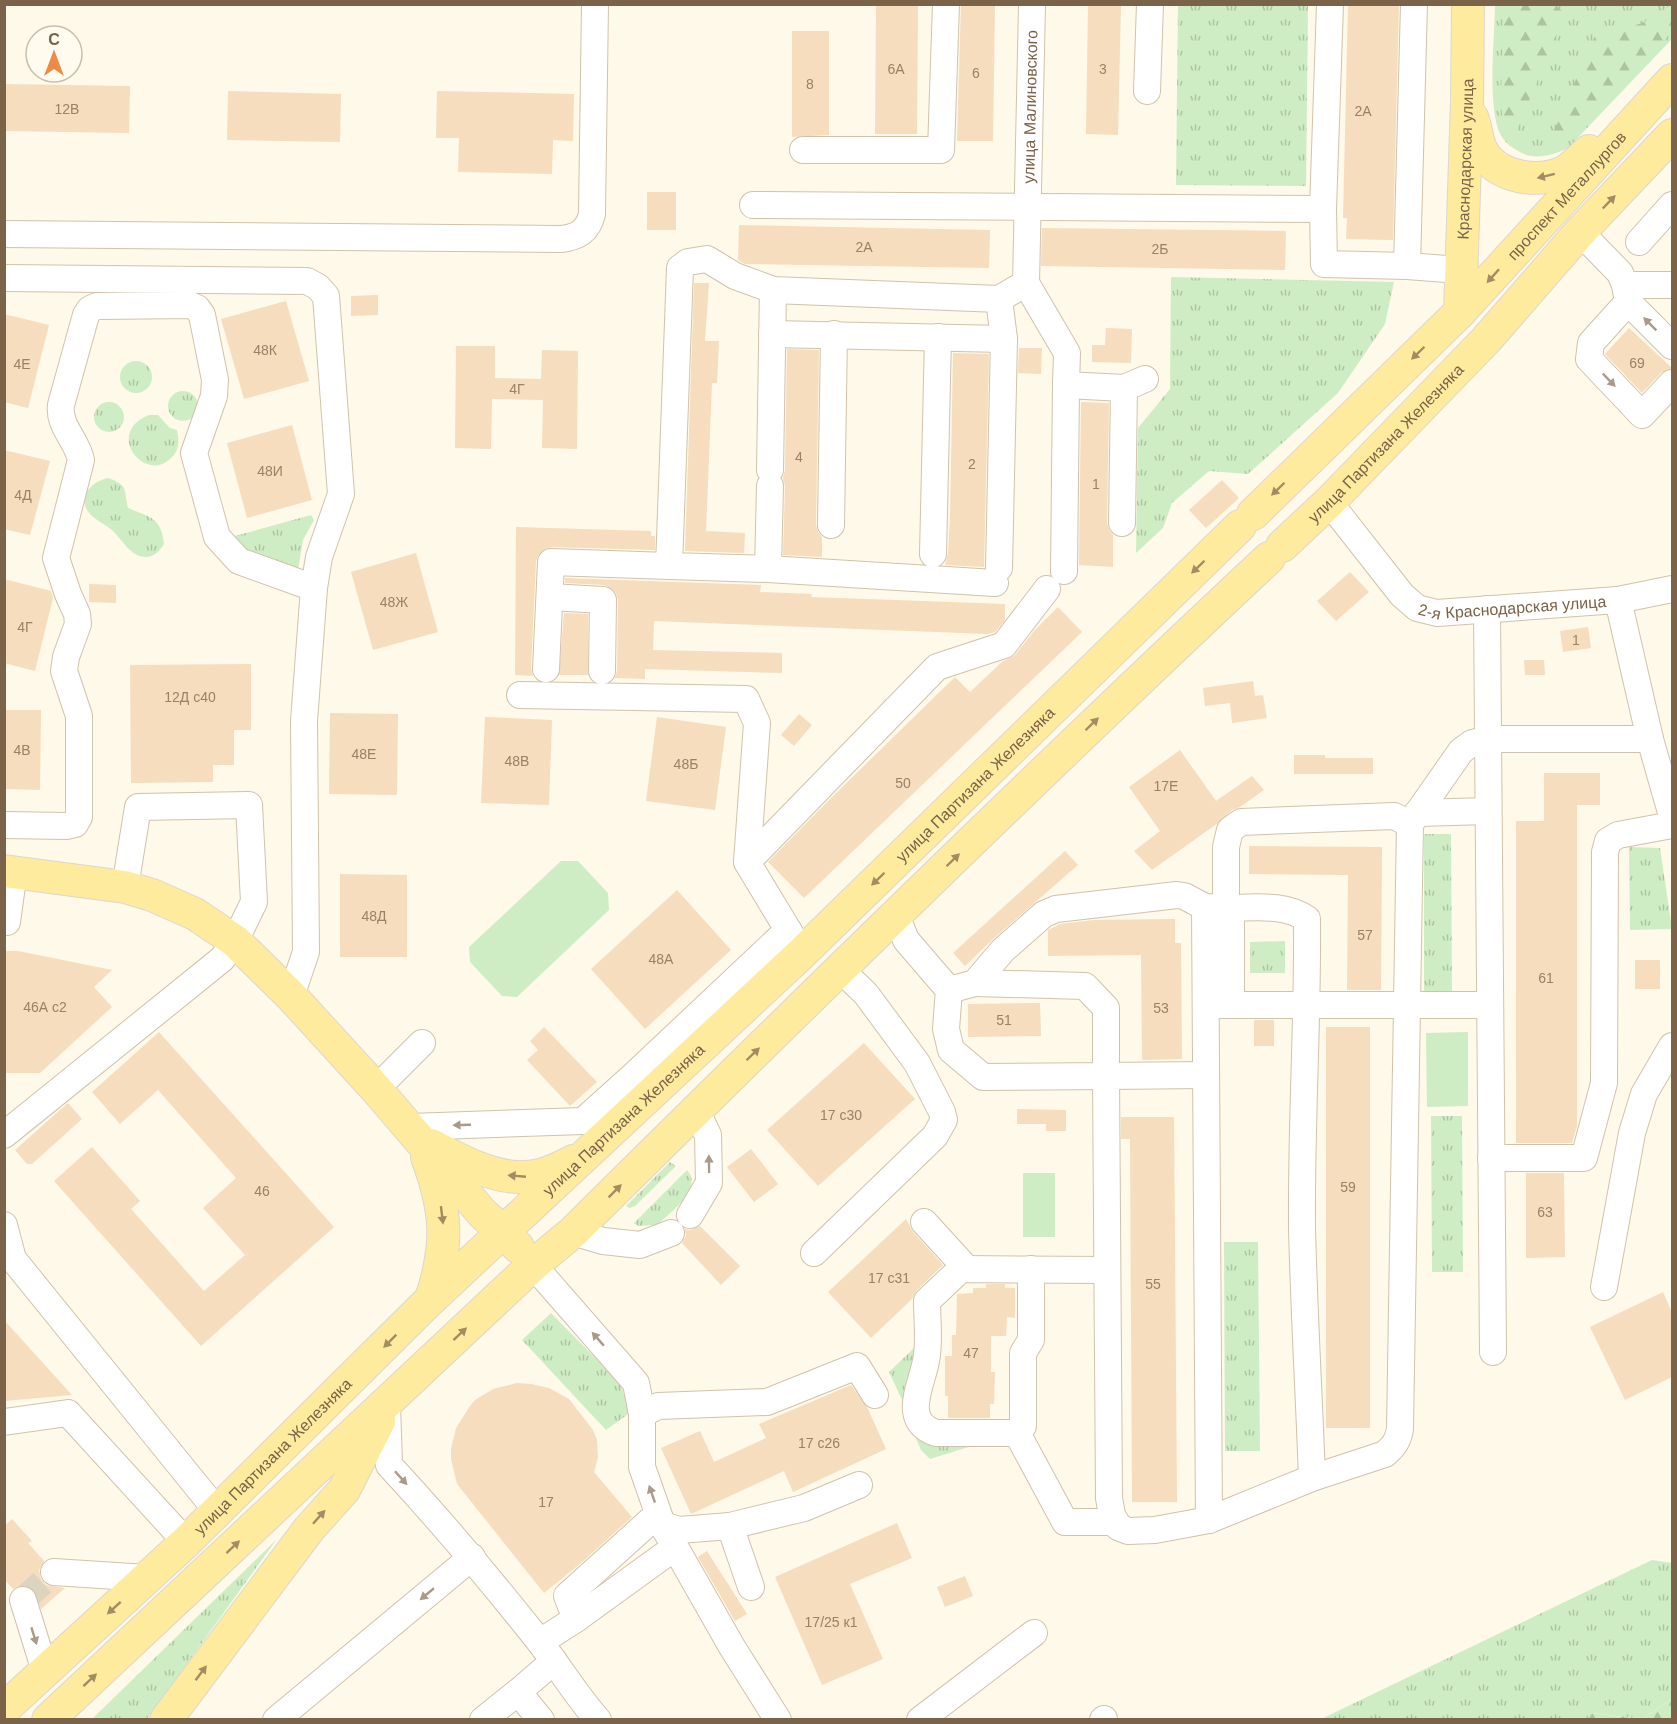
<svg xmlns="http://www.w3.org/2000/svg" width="1677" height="1724" viewBox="0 0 1677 1724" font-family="Arial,sans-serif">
  <defs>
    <pattern id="grass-tufts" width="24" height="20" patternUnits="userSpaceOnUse" patternTransform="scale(1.5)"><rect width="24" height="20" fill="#ceedc4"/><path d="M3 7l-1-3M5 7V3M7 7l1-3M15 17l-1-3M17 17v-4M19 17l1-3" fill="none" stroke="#acc4a1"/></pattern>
    <pattern id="forest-firs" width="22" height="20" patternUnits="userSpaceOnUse" patternTransform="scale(1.5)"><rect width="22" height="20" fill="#ceedc4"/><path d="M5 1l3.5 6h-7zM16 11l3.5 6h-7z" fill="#acc4a1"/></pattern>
  </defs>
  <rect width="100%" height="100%" fill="#fef9e8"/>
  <!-- grass -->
  <path fill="url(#grass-tufts)" d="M1178,5H1308L1306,186L1176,185Z
    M1495,5H1672V39L1568,148C1553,155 1535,161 1520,152C1513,148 1506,144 1502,137C1486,112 1495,36 1495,5Z
    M1171,277L1394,282L1385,324L1338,393L1248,474L1209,471L1172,503L1163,528L1136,553L1138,428L1170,389Z
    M120 377a16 16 0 1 1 32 0a16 16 0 1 1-32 0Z
    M168 406a15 15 0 1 1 30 0a15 15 0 1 1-30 0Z
    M94 417a15 15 0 1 1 30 0a15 15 0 1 1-30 0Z
    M149,415H158L170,428L177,430C179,440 180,449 172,457C146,486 103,433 149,415Z
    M108,478C129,485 124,491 128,508C151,518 161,517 164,544C160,550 155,557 146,557C131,557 123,541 114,532C107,525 97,521 91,515C75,499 91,481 108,478Z
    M311,515L314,520L303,540L298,570L234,546L231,537Z
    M1424,834H1451L1452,995H1424Z
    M1629,847L1660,848L1672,929L1630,930Z
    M1285,941V973H1250V942Z
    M1431,1116H1462L1463,1272H1432Z
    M670,1162L676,1166L635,1206L630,1208L626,1206Z
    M687,1170C704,1188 670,1213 657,1225L638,1226L634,1223Z
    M1224,1242H1258L1260,1451H1225Z
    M551,1313L619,1382L631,1412L606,1430L522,1340Z
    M914,1348H919L910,1402H903L889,1372Z
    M912,1429L985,1442L930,1459L921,1450Z
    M277,1539L147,1719H92Z
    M1652,1560L1672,1563V1699L1642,1719L1593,1713L1588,1720H1319Z"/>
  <!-- forest -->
  <path fill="url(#forest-firs)" d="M1503,5H1556L1565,14L1515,135C1504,126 1502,118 1501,104Z
    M1670,5H1672V32L1565,142L1548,144L1600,24C1626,34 1650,22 1670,5Z
    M1672,1699V1719H1642Z
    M1593,1713L1638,1719H1588Z"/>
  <!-- pitch -->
  <path fill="#ceedc4" d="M561,861H578L608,893L609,910L517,997L502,996L470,962L469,947Z
    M1468,1032V1106L1427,1107L1426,1033Z
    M1023,1173H1055V1237H1023Z"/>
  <!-- building -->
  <path fill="#f5ddbd" d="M876,4H918L917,134H875Z
    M961,4H995L993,141H957Z
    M1088,4H1121L1118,135L1086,134Z
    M1348,4H1399L1393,240L1346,239L1347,218H1343Z
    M792,31H829V135L792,137Z
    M4,84L130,86L129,133L4,131Z
    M228,91L341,94L340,142L227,140Z
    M437,91L574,94L573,141L553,140L552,174L458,172L459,138H436Z
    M647,192H676V230H647Z
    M739,225L990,230L989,268L745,264L738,260Z
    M1042,228L1286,231L1285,270L1041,266Z
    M694,283H709L705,341H719L717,383H712L706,531L745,533L744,553L685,551Z
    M378,295V315L351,316V296Z
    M286,301L309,381L244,399L221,319Z
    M4,314L49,325L28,408L4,402Z
    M1106,328L1132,329L1131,363L1092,362V345H1105Z
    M1629,328L1672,368L1661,373L1642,393L1605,354Z
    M456,346H495V378L541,379L542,350L578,351L577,449L542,448L543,400L492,399L491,449L455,448Z
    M1019,348H1042L1041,374L1018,373Z
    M787,349L819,350L816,525L818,532L822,537V557L783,555L785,486L783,478L785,470Z
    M953,353L989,354L984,567L945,565L948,554L950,518Z
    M1081,402L1109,403L1107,523L1109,530L1113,535V567L1079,565Z
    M292,425L312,500L247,518L227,443Z
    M4,450L50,461L30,535L4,529Z
    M1222,480L1239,498L1206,528L1189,510Z
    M516,527L651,531V536H655V550L552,547L545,549L539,554L536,561L531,668L533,676L515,675Z
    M416,553L438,632L373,650L351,572Z
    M1350,572L1369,592L1336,621L1317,601Z
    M565,578L761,585L760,592L812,594L811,597L1005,604V620L995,632L988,634L654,621L653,650L782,653V673L645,669V679L615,678L617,671L618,600L616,593L611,588L604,585L565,583Z
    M4,579L51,591L53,598L35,671L4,663Z
    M89,584L116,585V603L89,602Z
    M1058,607L1082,632L804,898L768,862L832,797L955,677L970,692L1002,662L1015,655L1034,631Z
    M564,613L588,614V675H559Z
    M1588,627L1591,648L1563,652L1560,631Z
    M1524,660H1544L1545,675H1525Z
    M251,664V730H234V765H213V782L131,783L130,665Z
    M1253,681L1255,696L1263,695L1267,718L1232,723L1230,703L1205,706L1203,688Z
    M4,710H41L40,790L4,789Z
    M330,713L398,714L397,795L329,794Z
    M799,714L812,725L794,746L781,735Z
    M485,717L552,720L549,805L481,803Z
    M657,717L726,727L715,810L646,801Z
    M1180,750L1216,801L1252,776L1264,790L1240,807L1232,810L1218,823L1152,870L1134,851L1160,831L1129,787Z
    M1294,755H1325V758H1373V774H1294Z
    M1544,773H1600V805H1577V1126L1572,1143H1516V821H1544Z
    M1249,846L1382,847L1381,990H1347L1348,875L1249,874Z
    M1065,851L1078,865L993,939L965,966L953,953Z
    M340,874L407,875V957H340Z
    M677,890L731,950L645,1029L591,969Z
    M1175,919V943H1181L1182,1059L1142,1060L1141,955L1048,956V930L1060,924L1094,920Z
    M4,951H18L112,970L94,987L112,1007L40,1073H4Z
    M1635,960H1660V989H1635Z
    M1040,1003L1041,1036L968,1037V1004Z
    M1254,1020H1274V1046H1254Z
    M544,1027L597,1082L570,1106L527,1060L538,1050L530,1041Z
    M1326,1027H1370V1428H1326Z
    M159,1032L334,1227L201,1346L54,1181L92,1147L140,1201L131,1209L204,1291L245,1255L203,1208L236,1178L158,1090L120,1124L92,1092Z
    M864,1043L915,1099L818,1186L767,1130Z
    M68,1103L82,1119L32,1164H27L15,1150Z
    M1017,1109L1066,1110V1131H1046V1124H1017Z
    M1121,1117H1174L1177,1502H1132L1130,1139H1121Z
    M751,1149L778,1184L754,1202L727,1167Z
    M1526,1173H1564L1565,1257L1526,1258Z
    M906,1219L913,1232L943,1265L917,1290L912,1299L871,1338L828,1292Z
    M700,1226L740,1266L721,1285L682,1243L686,1236L685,1229L690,1230Z
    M986,1284H1005V1288H1015V1318L1007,1317L1006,1336H991V1372H995L994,1404H990V1418H948V1396H945V1356H952V1335H956L957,1294L973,1293V1288H986Z
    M1663,1292L1672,1313V1377L1625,1400L1590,1327Z
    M4,1320L72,1395L4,1401Z
    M517,1383L531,1384L549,1388L569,1399L593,1430L597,1440L598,1457L594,1472L632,1517L581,1563L544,1593L457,1484L451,1459V1449L456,1428L470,1406L475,1400L493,1389Z
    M851,1385L867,1407L886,1449L793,1492L784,1471L691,1514L661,1448L700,1431L714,1462L766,1438L759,1424Z
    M12,1519L32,1541L28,1543L44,1561L39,1570L41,1579L46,1585L65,1588L41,1609L33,1589L26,1585L19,1586L13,1589L4,1579V1526Z
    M897,1523L912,1558L850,1584L883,1659L822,1685L775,1577Z
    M707,1551L747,1614L735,1621L698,1557Z
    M965,1576L973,1596L945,1607L937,1587Z"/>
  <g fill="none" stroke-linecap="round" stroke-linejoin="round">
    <!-- minor-tunnel -->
    <path stroke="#ddd4c0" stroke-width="26" stroke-dasharray="26 13" stroke-linecap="butt" d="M23,1600L54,1572"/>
    <defs>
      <g id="minor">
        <path d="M1147,91L1150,4"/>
        <path d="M803,150H941L946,4"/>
        <path d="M753,205L1323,209L1330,4"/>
        <path d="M1323,209L1324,264L1407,266L1460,270"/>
        <path d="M1580,232L1620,273L1625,285L1628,302L1672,346"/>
        <path d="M4,234L561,239C578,237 588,231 592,214L595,4"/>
        <path d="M1639,242L1672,205"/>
        <path d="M1407,266L1414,4"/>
        <path d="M4,278L307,281L318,287L326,296L341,494L319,557L314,588L304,721L306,952L291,996"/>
        <path d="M1026,283L1067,353L1066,385L1124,388L1145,379"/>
        <path d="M1625,285H1672"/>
        <path d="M999,299L1004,339L999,568"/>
        <path d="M1628,302L1591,343L1589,359L1642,415L1672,383"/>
        <path d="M772,334L1004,339"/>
        <path d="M770,470L773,290"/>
        <path id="s1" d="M1329,502L1402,595L1417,608L1437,613L1618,600L1672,589"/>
        <path d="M1122,523L1124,388"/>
        <path d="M831,525L834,334"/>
        <path d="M933,554L938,337"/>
        <path d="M768,569L770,486"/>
        <path d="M1064,571L1066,385"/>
        <path id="s2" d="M995,583L768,569L669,566L680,268L688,262L707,259L735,276L773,290L999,299L1026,283L1032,4"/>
        <path d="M550,597L603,600L602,671"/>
        <path d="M1618,600L1650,739L1672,816"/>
        <path d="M1487,609L1493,1352"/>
        <path d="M546,669L551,562L669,566"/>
        <path d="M520,695L746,699L757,723L747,862"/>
        <path d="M1417,813L1488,811"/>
        <path d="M4,825L67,826L75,824L79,817V716L64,671L66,657L78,624L77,614L68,594L56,558L81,460C77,440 58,426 61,405L86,315L90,309L97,306L190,305L197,308L202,315L215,380L214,396L194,453L217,537L239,561L314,588"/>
        <path d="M1205,907L1209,1520"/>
        <path d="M1231,908V1005"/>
        <path d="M896,915L906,940L949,990L975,983L1003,950L1044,914L1056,909L1177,895L1184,896L1205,907L1220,908"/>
        <path d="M4,922H7L14,871"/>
        <path d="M802,953L747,862L937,667L1004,645L1047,589"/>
        <path d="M949,990L946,1029L951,1050L983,1077L1106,1076V1008L1085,986L975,983"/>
        <path d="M1206,1005H1489"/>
        <path d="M1206,1075L1106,1076L1109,1498L1112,1515L1118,1527L1128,1531L1155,1530L1209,1520L1312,1478L1385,1454C1394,1446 1398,1441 1400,1429L1410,824L1461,751L1472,743L1488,739H1650"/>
        <path d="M376,1089L422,1043"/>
        <path d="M410,1127L583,1121L632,1077L788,930"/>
        <path d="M4,1135L222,959L235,941L254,902L249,805L138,807L125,887"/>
        <path d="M1491,1158H1584L1604,1083L1605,852L1608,841L1618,835L1672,825"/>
        <path d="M690,1215L709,1183L708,1135L696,1110"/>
        <path d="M924,1222L967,1269"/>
        <path d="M4,1225L13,1259L217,1511"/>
        <path d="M573,1232L603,1241L640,1245L671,1233"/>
        <path d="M814,1253L935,1136L944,1120L942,1112L917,1063L866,994L840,969"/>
        <path d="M533,1265L636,1383L642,1414V1467L662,1524L732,1647L778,1720"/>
        <path d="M1107,1270L961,1269L927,1301C927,1320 930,1343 926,1361C921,1387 901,1421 936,1433H1017L1065,1522H1116"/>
        <path d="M1604,1287L1632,1133L1644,1094L1672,1046"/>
        <path d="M387,1404L389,1465C440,1520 488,1577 535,1636C557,1663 574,1693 598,1720"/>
        <path d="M642,1414L658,1406L767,1402L857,1366L875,1395"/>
        <path d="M4,1422L68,1413L186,1542"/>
        <path d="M1017,1433L1023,1426V1353L1031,1340V1269"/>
        <path d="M1312,1478C1309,1395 1304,1311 1302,1228C1301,1125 1308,1022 1307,919C1284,903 1254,908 1226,908V847L1230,830L1241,822L1394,816L1410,824"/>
        <path d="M730,1526L751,1587"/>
        <path d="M54,1572L147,1578"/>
        <path d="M23,1600L45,1671"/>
        <path d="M576,1619L567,1596L650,1521L679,1530L730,1526L804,1508L859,1485"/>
        <path d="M540,1642L576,1619L674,1548"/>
        <path d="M518,1692L554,1661"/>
        <path d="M276,1720L472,1557"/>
        <path d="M483,1720L518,1692L541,1720"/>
        <path d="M920,1720L1034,1633"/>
        <path d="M1103,1720L1104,1719"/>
      </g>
      <g id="major">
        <path d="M1472,117C1476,127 1477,140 1481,149C1495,178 1538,184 1564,172C1573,167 1582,157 1589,151"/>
        <path id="s3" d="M1460,312L1467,101L1468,4"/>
        <path id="s4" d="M1253,514L1460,312L1672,80"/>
        <path id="s5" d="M1282,546L1329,502L1486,340L1580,232L1672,135"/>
        <path d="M4,871L125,887L152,895L195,914L235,941L291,996L376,1089L483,1214L504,1232L518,1247"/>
        <path d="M431,1145C457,1159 494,1179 524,1177C542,1177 558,1169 573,1161"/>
        <path d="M427,1157C447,1211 449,1244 431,1299"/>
        <path id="s6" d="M4,1709L186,1542L431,1299L802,953L1240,526"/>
        <path d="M48,1720L533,1265L573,1232C802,1005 1033,779 1269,558"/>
        <path d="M166,1720L309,1529L344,1490L379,1421"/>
      </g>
    </defs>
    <!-- minor casing -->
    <use href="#minor" stroke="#d1c2ac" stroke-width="28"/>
    <!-- major casing -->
    <use href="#major" stroke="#dcd6d0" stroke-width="34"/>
    <!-- minor -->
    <use href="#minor" stroke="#fff" stroke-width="26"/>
    <!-- major -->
    <use href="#major" stroke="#ffeb9d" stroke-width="32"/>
  </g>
  <!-- one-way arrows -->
  <defs><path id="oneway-solid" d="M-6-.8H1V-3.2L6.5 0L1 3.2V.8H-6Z" transform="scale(1.5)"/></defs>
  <g fill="#a28c62">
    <use href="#oneway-solid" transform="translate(1546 176) rotate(166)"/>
    <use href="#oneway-solid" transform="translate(1609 202) rotate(-46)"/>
    <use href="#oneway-solid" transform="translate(1493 276) rotate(132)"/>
    <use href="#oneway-solid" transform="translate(1418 353) rotate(136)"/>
    <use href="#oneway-solid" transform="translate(1278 489) rotate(136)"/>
    <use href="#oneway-solid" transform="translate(1198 567) rotate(136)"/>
    <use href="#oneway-solid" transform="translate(1092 724) rotate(-44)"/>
    <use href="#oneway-solid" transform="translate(953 860) rotate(-44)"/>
    <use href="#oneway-solid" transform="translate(878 879) rotate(136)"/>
    <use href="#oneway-solid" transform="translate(753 1054) rotate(-44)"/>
    <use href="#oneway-solid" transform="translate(517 1176) rotate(-175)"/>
    <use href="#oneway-solid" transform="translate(615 1191) rotate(-45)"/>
    <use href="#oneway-solid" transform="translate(442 1215) rotate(83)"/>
    <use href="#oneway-solid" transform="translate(460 1334) rotate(-43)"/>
    <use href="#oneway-solid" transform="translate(390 1341) rotate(135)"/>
    <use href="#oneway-solid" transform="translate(319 1517) rotate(-48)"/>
    <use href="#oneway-solid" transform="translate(233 1547) rotate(-43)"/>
    <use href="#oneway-solid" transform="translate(114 1608) rotate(138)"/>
    <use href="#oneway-solid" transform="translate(201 1673) rotate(-53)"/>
    <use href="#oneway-solid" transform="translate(90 1680) rotate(-43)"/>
  </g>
  <g fill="#a99a89">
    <use href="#oneway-solid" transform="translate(1650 324) rotate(-135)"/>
    <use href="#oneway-solid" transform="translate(1609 380) rotate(46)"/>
    <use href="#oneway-solid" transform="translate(462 1125) rotate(178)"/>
    <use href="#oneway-solid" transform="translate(709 1164) rotate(-91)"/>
    <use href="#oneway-solid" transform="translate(598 1339) rotate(-131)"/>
    <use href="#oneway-solid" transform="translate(401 1478) rotate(48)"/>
    <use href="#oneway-solid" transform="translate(652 1494) rotate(-109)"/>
    <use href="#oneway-solid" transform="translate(427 1594) rotate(140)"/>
    <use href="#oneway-solid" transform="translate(34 1636) rotate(73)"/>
  </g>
  <g text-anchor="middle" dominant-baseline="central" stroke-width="4.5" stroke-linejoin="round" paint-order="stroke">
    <!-- number labels -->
    <g font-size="14" fill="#998266">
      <text x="896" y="69">6А</text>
      <text x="1103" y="69">3</text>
      <text x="976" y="73">6</text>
      <text x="810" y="84">8</text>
      <text x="67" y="109">12В</text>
      <text x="1363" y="111">2А</text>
      <text x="864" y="247">2А</text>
      <text x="1160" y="249">2Б</text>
      <text x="265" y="350">48К</text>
      <text x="1637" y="363">69</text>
      <text x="22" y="364">4Е</text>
      <text x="517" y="389">4Г</text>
      <text x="799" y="457">4</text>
      <text x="972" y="464">2</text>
      <text x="270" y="471">48И</text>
      <text x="1096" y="484">1</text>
      <text x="23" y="495">4Д</text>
      <text x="394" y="602">48Ж</text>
      <text x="25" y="627">4Г</text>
      <text x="1576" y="640">1</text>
      <text x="190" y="697">12Д с40</text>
      <text x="22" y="750">4В</text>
      <text x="364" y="754">48Е</text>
      <text x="517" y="761">48В</text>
      <text x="686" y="764">48Б</text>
      <text x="903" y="783">50</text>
      <text x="1166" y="786">17Е</text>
      <text x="374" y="916">48Д</text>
      <text x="1365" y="935">57</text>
      <text x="661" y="959">48А</text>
      <text x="1546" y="978">61</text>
      <text x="45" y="1007">46А с2</text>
      <text x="1161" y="1008">53</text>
      <text x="1004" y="1020">51</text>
      <text x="841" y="1115">17 с30</text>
      <text x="1348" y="1187">59</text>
      <text x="262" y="1191">46</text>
      <text x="1545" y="1212">63</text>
      <text x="889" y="1278">17 с31</text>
      <text x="1153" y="1284">55</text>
      <text x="971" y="1353">47</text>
      <text x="819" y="1443">17 с26</text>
      <text x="546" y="1502">17</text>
      <text x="831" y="1622">17/25 к1</text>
    </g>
    <!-- street labels -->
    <g font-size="16" fill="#7a6349" stroke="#fffbef">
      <text stroke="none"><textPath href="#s2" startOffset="1161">улица Малиновского</textPath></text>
      <text stroke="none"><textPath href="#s3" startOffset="153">Краснодарская улица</textPath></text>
      <text stroke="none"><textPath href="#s4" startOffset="447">проспект Металлургов</textPath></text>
      <text stroke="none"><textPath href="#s5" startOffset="146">улица Партизана Железняка</textPath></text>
      <text stroke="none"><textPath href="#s1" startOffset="234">2-я Краснодарская улица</textPath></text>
      <text stroke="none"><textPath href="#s6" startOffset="1341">улица Партизана Железняка</textPath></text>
      <text stroke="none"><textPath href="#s6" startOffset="855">улица Партизана Железняка</textPath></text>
      <text stroke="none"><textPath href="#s6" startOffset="369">улица Партизана Железняка</textPath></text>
    </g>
  </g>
  <!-- border -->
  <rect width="1677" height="1724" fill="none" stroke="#7a6349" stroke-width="12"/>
  <!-- north arrow -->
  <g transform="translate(54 54)"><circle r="28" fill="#fffbef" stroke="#cabead" stroke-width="1.5"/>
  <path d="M0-4.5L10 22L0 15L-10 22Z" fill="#ee8946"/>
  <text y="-9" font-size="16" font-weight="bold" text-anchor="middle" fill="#7a6349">С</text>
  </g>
</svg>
